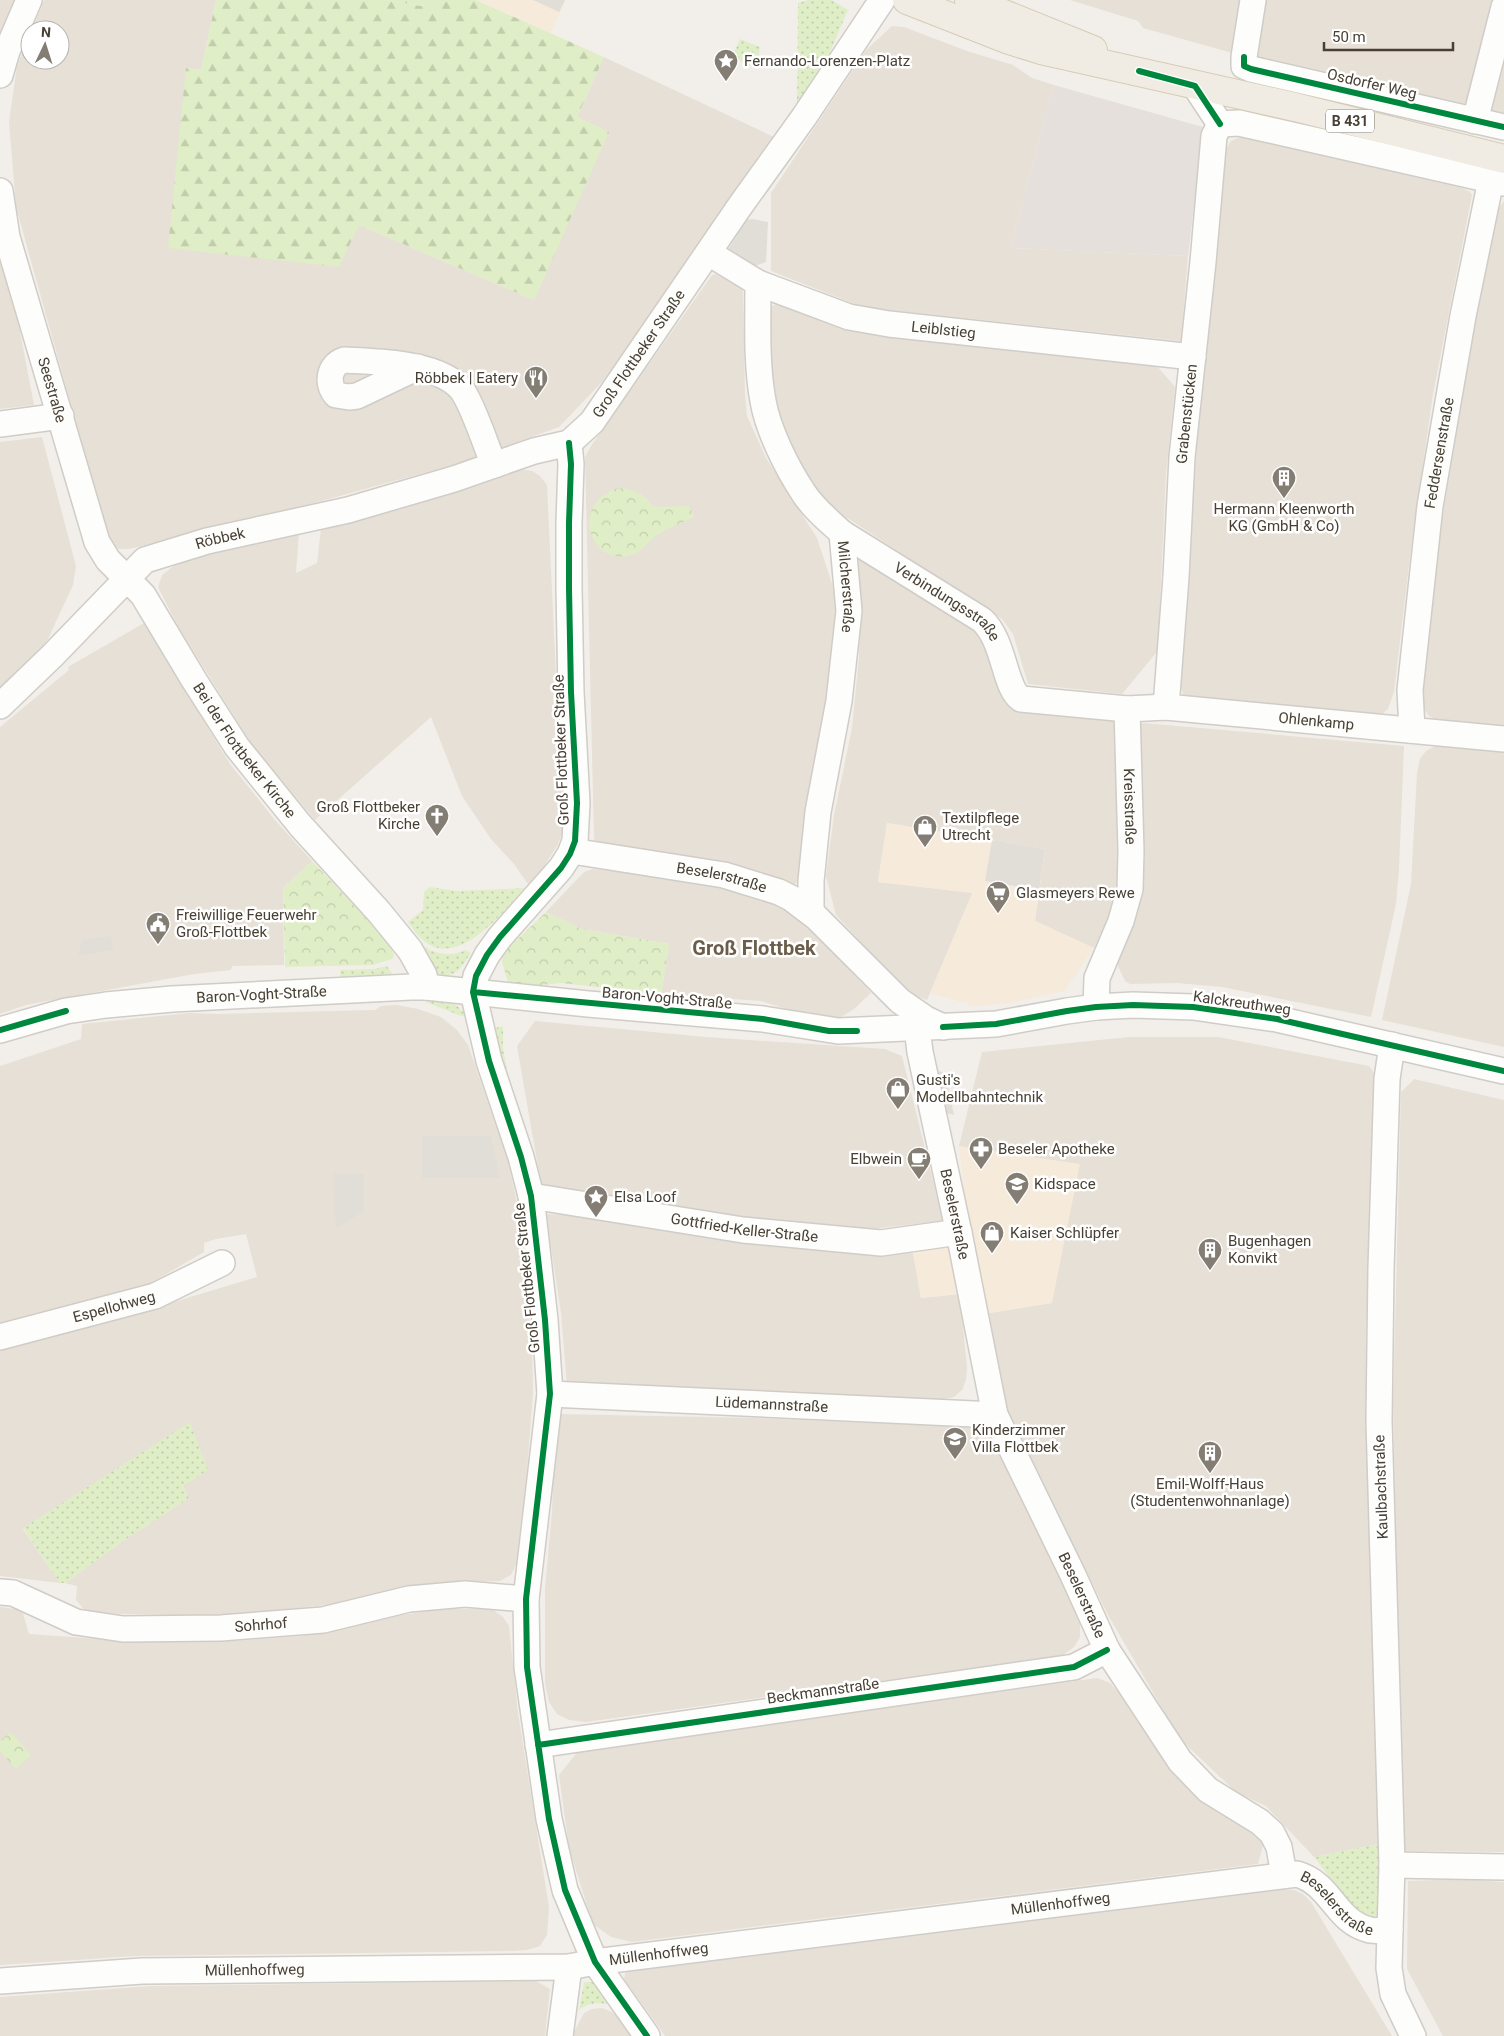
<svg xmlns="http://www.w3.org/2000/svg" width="1504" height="2036" viewBox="0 0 1504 2036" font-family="Roboto,sans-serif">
  <defs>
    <pattern id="grass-dots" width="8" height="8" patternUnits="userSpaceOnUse" patternTransform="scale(1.25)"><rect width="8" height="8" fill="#e0eec7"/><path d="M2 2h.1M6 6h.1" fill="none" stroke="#c2cdac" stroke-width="1.8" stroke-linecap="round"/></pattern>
    <pattern id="forest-firs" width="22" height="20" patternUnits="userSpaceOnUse" patternTransform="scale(1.25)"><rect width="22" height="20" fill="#e0eec7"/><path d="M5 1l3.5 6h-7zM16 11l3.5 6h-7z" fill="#c2cdac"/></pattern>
    <pattern id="wetland-marsh" width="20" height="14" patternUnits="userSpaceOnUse" patternTransform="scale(1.25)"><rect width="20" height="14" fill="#e0eec7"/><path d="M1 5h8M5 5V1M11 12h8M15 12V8" fill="none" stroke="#c2cdac"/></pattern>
    <pattern id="park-crowns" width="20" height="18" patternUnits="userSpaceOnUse" patternTransform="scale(1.25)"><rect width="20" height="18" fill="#e0eec7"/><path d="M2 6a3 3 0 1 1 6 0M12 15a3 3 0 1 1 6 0" fill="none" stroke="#c2cdac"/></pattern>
  </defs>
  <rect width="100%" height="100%" fill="#f2efea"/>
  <!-- residential -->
  <path fill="#e6e0d6" d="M0,0H15L0,35Z
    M44,0H216L201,70L186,68L359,225L534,300L608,132L577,117L604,57L776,138L652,316L601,383L559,427L463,462L278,513L129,549H119L112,544L106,531L16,207L9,122L17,66L30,34V60H60V30H32Z
    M1070,0H1245L1236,54L1143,28L1138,21Z
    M1261,0H1500L1468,109L1252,58Z
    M892,26L904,27L967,51L1013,65L1032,78L1054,85L1010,248L1188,256L1181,341L862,307L771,271V193L866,50Z
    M1504,46V118L1492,115L1490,106Z
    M1238,138H1249L1462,188L1469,191L1472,195L1433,394L1410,556L1394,692L1388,709L1382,714L1373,717L1184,696L1179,682L1198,432L1226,149L1231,141Z
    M1504,201V728L1439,722L1429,716L1422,706L1420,694L1442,519L1473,334L1496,211Z
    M0,251L18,321L34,405L0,409Z
    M716,274L741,288L743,292L745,394L747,416L766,458L817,538L835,593L834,663L801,872L797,883L791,886L600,845L594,839L585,457L591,446L712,275Z
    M777,304L842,328L1157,366L1175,387L1166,474L1158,647L1156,653L1122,694L1028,684L1013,634L1002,619L826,504L812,485L799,462L773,405L767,308Z
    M42,437L76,566L73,585L48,639L19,676L0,692V442Z
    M519,469L532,471L540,476L547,485L557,696L553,697L565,817L563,832L557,846L543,868L528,884L514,864L491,839L462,796L431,717L315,820L252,745L177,625L158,587L162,575L175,565L204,555L299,532L296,573L317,563L321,529L403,507Z
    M861,556L982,629L1008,702L1113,717L1116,722L1117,880L1111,910L1094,948L1035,921L1045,849L887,823L878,882L973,893L927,1000L915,996L879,962L836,915L826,876L834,815L852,728L859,657L860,599L858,561Z
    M144,623L230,764L275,820L312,861L283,888L284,965L232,966L231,970L194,974L26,1005L0,1014V727L69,670L68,667Z
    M1143,723L1404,746L1399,869L1396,904L1371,1017L1222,987L1177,983L1130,984L1125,981L1118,966V957L1138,727Z
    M1437,745L1504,751V1047L1382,1020L1411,884L1417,773L1420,759L1426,751Z
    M593,869L710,881L760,894L797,914L871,993L854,1009L838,1019L808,1016L761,1001L661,994L669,944L582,929L546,912L584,872Z
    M397,1005L418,1009L441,1017L457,1030L468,1045L507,1158L521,1220V1261L532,1339L533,1393L527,1470L516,1565L511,1575L500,1581L445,1583L391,1591L328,1605L213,1616L87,1613L76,1600L77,1586L65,1583L126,1539L189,1498L183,1486L23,1529L60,1583L0,1576V1350L134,1314L257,1277L246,1234L216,1239L204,1243V1252L149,1284L0,1323V1066L81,1039L82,1024L189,1013L217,1014L375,1010L381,1006Z
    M535,1021L706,1037L885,1049L902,1056L943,1221L862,1230L720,1214L594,1192L542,1190L517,1046Z
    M1129,1037H1218L1369,1066L1374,1073L1366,1344L1378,1844L1314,1857L1266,1806L1236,1792L1180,1739L1108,1615L1006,1409L989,1313L1052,1303L959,1146L982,1052Z
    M1414,1079L1504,1100V1852L1403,1851L1393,1404L1401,1092Z
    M546,1214L582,1216L662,1231L772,1244L884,1254L913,1253L921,1298L960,1294L967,1368L966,1380L962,1390L954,1397L943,1399L567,1386L561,1313Z
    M556,1414L755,1418L988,1428L1075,1607L1080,1622V1637L1074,1647L1062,1656L586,1722L569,1720L557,1714L549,1702L545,1683V1589L552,1511Z
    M0,1607L22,1610L29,1634L143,1642L234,1641L302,1636L391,1617L439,1609H492L503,1617L509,1626L518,1713L549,1907L547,1935L540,1946L527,1950L510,1951L135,1956L0,1965Z
    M1097,1678L1110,1683L1117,1691L1167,1766L1186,1787L1258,1837L1263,1845L1258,1864L632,1942L611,1937L593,1924L569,1848L559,1775L579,1750Z
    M1462,1879L1504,1882V2036H1443L1407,1969L1408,1881Z
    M1284,1889L1294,1890L1303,1894L1311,1902L1392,2036H665L624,1979L626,1971L635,1966Z
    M536,1981L550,1989L545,2036H0V1997L151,1986Z
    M602,2008L612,2012L624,2023L631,2036H572L584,2013L592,2009Z"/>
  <!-- commercial -->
  <path fill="#f6eadb" d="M476,0H566L551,33Z
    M887,823L1045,849L1035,921L1094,948L1064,991L1005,1004L974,1006L930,993L972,893L878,882Z
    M959,1146L1080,1164L1052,1303L989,1313L973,1262Z
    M947,1246L954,1259L960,1294L921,1298L913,1253Z"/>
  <!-- industrial -->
  <path fill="#e5e0db" d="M1054,85L1203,127L1188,256L1010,248Z"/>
  <!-- grass -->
  <path fill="url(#grass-dots)" d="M808,0H832L848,10L824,66L797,104L798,3Z
    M740,39L760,47L757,68L732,57Z
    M430,887L458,891L524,888C505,911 463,963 430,945C420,940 414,930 408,922L423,910L424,892Z
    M422,945C435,955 451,957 465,950L471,953C460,969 458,978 436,974L420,947Z
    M387,966L392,974L383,979L341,983L340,970L374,969Z
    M426,996C442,998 457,1001 466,1016H461L426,1002Z
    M503,1026V1048L510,1086L488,1030Z
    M190,1422L208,1470L183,1486L189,1498L126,1539L65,1583H60L23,1528Z
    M1378,1844L1380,1909L1379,1914L1370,1920L1359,1915L1314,1857Z
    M584,1982H596L614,2006C601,2002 590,2002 579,2010Z"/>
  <!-- forest -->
  <path fill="url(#forest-firs)" d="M216,0H381L422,6L427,0H476L604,57L577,117L609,132L534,300L359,225L339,267L168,248L186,68L201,70Z"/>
  <!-- wetland -->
  <path fill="url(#wetland-marsh)" d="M381,0H427L422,6Z"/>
  <!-- park -->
  <path fill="url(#park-crowns)" d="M618,488C635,489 644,494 654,507L689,506L694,517C681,523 667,528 656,536C646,543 641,554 628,556C588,563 570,504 618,488Z
    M312,861L388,941L394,955L392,959L373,965L285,967L283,888Z
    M546,912L582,929L669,944L661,994L561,983L533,986H509L502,962L503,953Z
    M10,1732L31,1755L16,1769L0,1751V1741Z"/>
  <!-- parking -->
  <path fill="#e1ded8" d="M533,0H565L559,12Z
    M753,219L768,222L766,262L755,266L730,253L729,248L746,220Z
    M992,840L1045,849L1039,890L985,881Z
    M111,936L113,950L78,956L82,940Z
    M932,1069L945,1073L954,1115L941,1112Z
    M422,1136H491L500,1178H422Z
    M333,1173L364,1174V1211L337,1228L334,1213Z"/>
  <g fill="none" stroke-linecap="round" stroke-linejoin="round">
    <defs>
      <g id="minor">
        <path d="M1253,0L1244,57V66L1251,69L1504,127"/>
        <path d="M0,75L7,51L29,0"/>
        <path d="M1195,86L1220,124"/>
        <path d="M1475,121L1504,7"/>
        <path d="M1220,124L1239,123L1504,183"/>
        <path id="s1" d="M0,191L7,237L97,542L108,560L143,595L194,680L237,747L300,825L379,912L410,950L424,975L426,987"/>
        <path id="s2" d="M709,253L758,283L849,317L889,324L1193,357"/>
        <path id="s3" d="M758,283C758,323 756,363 763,401C768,430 787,468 803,492C813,508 828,520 842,533L849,611L839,701L818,812L811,881V913"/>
        <path d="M418,367L357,396L349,397L336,395C326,383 329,365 344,360C377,362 439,362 462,390C473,405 486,446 494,465"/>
        <path d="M0,424L61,416"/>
        <path d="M569,443L571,464L569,523V588L571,692L577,803L575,841L570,854L561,868L500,937L487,955L476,976L473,992L489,1061L521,1157L531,1196L545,1320L550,1394L526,1599L527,1667L549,1819L565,1890L595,1962L647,2036"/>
        <path id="s4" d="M842,533L982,620C1005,641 1004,688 1021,699L1127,709L1131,851L1130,889L1121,921L1097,978L1096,1007"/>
        <path id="s5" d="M0,706L52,656L145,560L207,541L348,510L454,479L534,451L569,443L592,422L740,206L804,117L882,0"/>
        <path id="s6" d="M1166,707L1176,577L1182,457L1203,262L1214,136L1220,124"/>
        <path id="s7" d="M1127,709L1166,707L1504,739"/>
        <path id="s8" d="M1412,730L1410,690L1430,506L1463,316L1491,180"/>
        <path id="s9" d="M572,851L724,875L779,892L791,898L816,917L900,1001L926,1019L943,1027"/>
        <path id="s10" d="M917,1028L920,1052L960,1238L995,1415L1073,1575L1107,1650L1180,1761L1208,1790L1260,1822L1272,1833L1279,1847L1284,1875"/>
        <path id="s11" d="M0,1030L66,1011L106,1005L172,999L411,987H426L588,1004L763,1019L838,1031L996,1024L1067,1011L1096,1007L1133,1005L1193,1007L1277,1019L1504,1071"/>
        <path id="s12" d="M531,1196L743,1230L881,1243L959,1232"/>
        <path id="s13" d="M0,1337L155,1296L222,1263"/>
        <path id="s14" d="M550,1394L995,1415"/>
        <path id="s15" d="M0,1592L13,1593L76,1622L123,1629L221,1628L323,1620L409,1599L465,1594L526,1599"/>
        <path d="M538,1745L1074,1667L1107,1650"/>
        <path d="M1392,1865L1504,1867"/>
        <path d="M1390,1930L1392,1865L1379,1421L1381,1269L1387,1079L1392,1045"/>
        <path id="s16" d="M0,1981L142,1971L569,1967L595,1962L1297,1874C1332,1884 1335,1922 1370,1930C1376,1931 1384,1930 1390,1930L1389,1968L1393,1994L1413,2036"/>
        <path d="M560,2036L569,1967"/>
      </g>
      <path id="major" d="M907,0L1009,40L1041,50L1295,107L1504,159
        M969,0L1093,50"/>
    </defs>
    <!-- minor casing -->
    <use href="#minor" stroke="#d0ccc7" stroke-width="28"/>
    <!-- major casing -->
    <use href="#major" stroke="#d6cbb5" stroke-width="30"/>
    <!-- minor -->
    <use href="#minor" stroke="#fdfdfc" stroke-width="25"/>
    <!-- major -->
    <use href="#major" stroke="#f1ece3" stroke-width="28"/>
    <defs>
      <path id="cycleway" d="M1244,57V66L1251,69L1504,127
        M1139,71L1195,86L1220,124
        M569,443L571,464L569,523V588L571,692L577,803L575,841L570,854L561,868L500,937L487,955L476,976L473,992L489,1061L521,1157L531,1196L545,1320L550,1394L526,1599L527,1667L549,1819L565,1890L595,1962L647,2036
        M473,992L763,1019L829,1031H857
        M943,1027L996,1024L1067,1011L1096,1007L1133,1005L1193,1007L1277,1019L1504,1071
        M0,1030L66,1011
        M538,1745L1074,1667L1107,1650"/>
    </defs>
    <!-- cycleway casing -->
    <use href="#cycleway" stroke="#fff" stroke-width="9"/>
    <!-- cycleway -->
    <use href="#cycleway" stroke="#00873e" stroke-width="6"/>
  </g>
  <!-- icons -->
  <defs>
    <symbol id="sight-pin" viewBox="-11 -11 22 30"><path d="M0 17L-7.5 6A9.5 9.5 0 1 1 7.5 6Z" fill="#847d74" stroke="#fff"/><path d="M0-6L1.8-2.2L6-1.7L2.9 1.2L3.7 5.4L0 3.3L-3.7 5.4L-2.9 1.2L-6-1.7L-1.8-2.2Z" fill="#fff"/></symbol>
    <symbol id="restaurant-pin" viewBox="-11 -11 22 30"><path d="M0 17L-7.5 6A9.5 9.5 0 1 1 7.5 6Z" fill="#847d74" stroke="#fff"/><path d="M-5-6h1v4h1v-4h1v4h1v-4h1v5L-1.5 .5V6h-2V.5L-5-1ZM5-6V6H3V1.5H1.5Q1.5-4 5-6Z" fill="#fff"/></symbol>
    <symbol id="building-pin" viewBox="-11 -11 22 30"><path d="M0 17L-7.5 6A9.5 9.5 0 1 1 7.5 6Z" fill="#847d74" stroke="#fff"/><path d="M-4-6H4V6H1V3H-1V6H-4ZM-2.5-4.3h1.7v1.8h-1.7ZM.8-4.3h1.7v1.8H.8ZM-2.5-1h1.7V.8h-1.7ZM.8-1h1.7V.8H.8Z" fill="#fff"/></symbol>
    <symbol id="church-pin" viewBox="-11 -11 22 30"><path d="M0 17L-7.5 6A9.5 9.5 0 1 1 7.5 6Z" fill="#847d74" stroke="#fff"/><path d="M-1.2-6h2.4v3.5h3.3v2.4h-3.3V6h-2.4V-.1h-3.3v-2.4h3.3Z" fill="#fff"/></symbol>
    <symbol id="shop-pin" viewBox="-11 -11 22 30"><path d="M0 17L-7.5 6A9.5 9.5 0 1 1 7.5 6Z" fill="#847d74" stroke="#fff"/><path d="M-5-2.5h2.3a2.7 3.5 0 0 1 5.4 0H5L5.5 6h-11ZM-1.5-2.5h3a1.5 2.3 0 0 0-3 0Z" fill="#fff"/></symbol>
    <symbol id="supermarket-pin" viewBox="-11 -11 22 30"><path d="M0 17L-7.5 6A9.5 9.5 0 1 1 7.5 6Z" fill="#847d74" stroke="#fff"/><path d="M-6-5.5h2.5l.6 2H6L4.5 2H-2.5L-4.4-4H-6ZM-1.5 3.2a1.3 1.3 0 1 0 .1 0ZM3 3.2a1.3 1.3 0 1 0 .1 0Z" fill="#fff"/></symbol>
    <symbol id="civic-pin" viewBox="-11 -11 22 30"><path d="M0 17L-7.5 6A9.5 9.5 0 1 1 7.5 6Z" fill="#847d74" stroke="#fff"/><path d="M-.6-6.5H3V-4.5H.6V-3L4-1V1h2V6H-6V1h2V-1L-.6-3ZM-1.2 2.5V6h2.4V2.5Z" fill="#fff"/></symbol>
    <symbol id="pharmacy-pin" viewBox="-11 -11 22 30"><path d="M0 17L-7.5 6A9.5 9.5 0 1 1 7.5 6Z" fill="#847d74" stroke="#fff"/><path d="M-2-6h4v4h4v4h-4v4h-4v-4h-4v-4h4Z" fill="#fff"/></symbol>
    <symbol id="cafe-pin" viewBox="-11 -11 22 30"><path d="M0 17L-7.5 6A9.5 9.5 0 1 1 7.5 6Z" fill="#847d74" stroke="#fff"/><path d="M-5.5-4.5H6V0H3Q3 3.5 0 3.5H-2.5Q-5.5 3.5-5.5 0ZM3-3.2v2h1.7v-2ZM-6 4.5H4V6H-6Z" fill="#fff"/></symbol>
    <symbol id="school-pin" viewBox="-11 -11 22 30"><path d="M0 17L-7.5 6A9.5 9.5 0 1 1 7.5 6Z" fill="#847d74" stroke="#fff"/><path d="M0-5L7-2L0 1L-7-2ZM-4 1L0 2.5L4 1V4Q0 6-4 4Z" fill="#fff"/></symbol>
  </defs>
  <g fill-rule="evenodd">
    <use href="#sight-pin" x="712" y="47" width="28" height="38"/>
    <use href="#restaurant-pin" x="522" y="364" width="28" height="38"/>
    <use href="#building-pin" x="1270" y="464" width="28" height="38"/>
    <use href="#church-pin" x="423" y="802" width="28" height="38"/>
    <use href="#shop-pin" x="911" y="813" width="28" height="38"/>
    <use href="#supermarket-pin" x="984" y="879" width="28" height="38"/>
    <use href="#civic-pin" x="144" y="910" width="28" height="38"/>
    <use href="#shop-pin" x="884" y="1075" width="28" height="38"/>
    <use href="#pharmacy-pin" x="967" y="1135" width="28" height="38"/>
    <use href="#cafe-pin" x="905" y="1145" width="28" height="38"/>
    <use href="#school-pin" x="1003" y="1170" width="28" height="38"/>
    <use href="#sight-pin" x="582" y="1183" width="28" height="38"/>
    <use href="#shop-pin" x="978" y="1219" width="28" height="38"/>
    <use href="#building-pin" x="1196" y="1236" width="28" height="38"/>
    <use href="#school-pin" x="941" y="1425" width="28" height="38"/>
    <use href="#building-pin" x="1196" y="1439" width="28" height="38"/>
  </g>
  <g text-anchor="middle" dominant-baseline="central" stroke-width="5" stroke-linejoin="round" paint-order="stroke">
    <!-- shield labels -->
    <rect fill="#fff" stroke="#7f7971" stroke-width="1" x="1326" y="109.5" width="48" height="23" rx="4"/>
    <g font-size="14" font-weight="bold" fill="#484034">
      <text x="1350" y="121">B 431</text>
    </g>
    <!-- poi labels -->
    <g font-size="15" fill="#484034" stroke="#fff" text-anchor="start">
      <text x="744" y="61">Fernando-Lorenzen-Platz</text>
      <text x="518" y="378" text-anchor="end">Röbbek | Eatery</text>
      <text x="1284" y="509" text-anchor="middle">Hermann Kleenworth<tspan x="1284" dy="17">KG (GmbH &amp; Co)</tspan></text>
      <text x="420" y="807" text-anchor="end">Groß Flottbeker<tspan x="420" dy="17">Kirche</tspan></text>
      <text x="942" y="818">Textilpflege<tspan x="942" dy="17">Utrecht</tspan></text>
      <text x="1016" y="893">Glasmeyers Rewe</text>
      <text x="176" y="915">Freiwillige Feuerwehr<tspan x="176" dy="17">Groß-Flottbek</tspan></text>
      <text x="916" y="1080">Gusti's<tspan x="916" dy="17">Modellbahntechnik</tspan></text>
      <text x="998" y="1149">Beseler Apotheke</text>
      <text x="902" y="1159" text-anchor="end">Elbwein</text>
      <text x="1034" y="1184">Kidspace</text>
      <text x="614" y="1197">Elsa Loof</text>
      <text x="1010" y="1233">Kaiser Schlüpfer</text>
      <text x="1228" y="1241">Bugenhagen<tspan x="1228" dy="17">Konvikt</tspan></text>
      <text x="972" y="1430">Kinderzimmer<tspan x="972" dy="17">Villa Flottbek</tspan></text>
      <text x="1210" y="1484" text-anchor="middle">Emil-Wolff-Haus<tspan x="1210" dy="17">(Studentenwohnanlage)</tspan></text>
    </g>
    <!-- street labels -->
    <g font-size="15" fill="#484034" stroke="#fff">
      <text transform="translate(1372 84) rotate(13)">Osdorfer Weg</text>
      <text stroke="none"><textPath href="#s2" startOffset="250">Leiblstieg</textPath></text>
      <text stroke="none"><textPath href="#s5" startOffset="760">Groß Flottbeker Straße</textPath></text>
      <text stroke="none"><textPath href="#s1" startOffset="206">Seestraße</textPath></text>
      <text stroke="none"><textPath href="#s6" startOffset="294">Grabenstücken</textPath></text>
      <text stroke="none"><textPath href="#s8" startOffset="279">Feddersenstraße</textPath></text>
      <text stroke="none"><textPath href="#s5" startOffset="284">Röbbek</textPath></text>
      <text stroke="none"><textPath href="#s3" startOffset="329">Milcherstraße</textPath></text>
      <text stroke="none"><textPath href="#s4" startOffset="126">Verbindungsstraße</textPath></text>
      <text stroke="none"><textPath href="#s7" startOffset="190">Ohlenkamp</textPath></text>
      <text stroke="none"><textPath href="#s1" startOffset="621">Bei der Flottbeker Kirche</textPath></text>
      <text transform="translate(561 750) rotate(-92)">Groß Flottbeker Straße</text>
      <text stroke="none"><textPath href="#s4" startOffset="458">Kreisstraße</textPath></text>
      <text stroke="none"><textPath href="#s9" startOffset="152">Beselerstraße</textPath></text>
      <text stroke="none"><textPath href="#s11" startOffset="265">Baron-Voght-Straße</textPath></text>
      <text transform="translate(667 998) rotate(5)">Baron-Voght-Straße</text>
      <text transform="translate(1242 1003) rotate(8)">Kalckreuthweg</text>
      <text stroke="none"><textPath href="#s10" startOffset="190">Beselerstraße</textPath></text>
      <text stroke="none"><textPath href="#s12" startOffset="216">Gottfried-Keller-Straße</textPath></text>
      <text transform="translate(527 1278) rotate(-96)">Groß Flottbeker Straße</text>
      <text stroke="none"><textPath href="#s13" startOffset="118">Espellohweg</textPath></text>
      <text stroke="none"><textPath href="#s14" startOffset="222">Lüdemannstraße</textPath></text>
      <text transform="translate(1381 1487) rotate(-92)">Kaulbachstraße</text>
      <text stroke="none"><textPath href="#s10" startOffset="595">Beselerstraße</textPath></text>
      <text stroke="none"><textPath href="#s15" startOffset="268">Sohrhof</textPath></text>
      <text transform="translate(823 1691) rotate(-8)">Beckmannstraße</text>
      <text stroke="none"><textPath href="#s16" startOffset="1354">Beselerstraße</textPath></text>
      <text stroke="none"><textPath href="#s16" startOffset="1065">Müllenhoffweg</textPath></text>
      <text stroke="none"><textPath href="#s16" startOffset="660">Müllenhoffweg</textPath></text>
      <text stroke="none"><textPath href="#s16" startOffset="255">Müllenhoffweg</textPath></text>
    </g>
    <!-- district labels -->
    <g font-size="20" font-weight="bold" fill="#6c5d4a" stroke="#fff">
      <text x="754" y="948">Groß Flottbek</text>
    </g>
  </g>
  <!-- north arrow -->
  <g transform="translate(45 45) rotate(4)"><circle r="24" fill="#ffffff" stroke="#b6b3ae"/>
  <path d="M0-4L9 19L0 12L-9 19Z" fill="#847d74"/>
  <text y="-8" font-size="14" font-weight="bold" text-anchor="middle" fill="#484034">N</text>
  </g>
  <!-- scale -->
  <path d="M1324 42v8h129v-8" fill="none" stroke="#484034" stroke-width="2.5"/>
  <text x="1332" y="42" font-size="15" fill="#484034" stroke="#ffffff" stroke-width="4" paint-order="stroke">50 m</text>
</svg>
